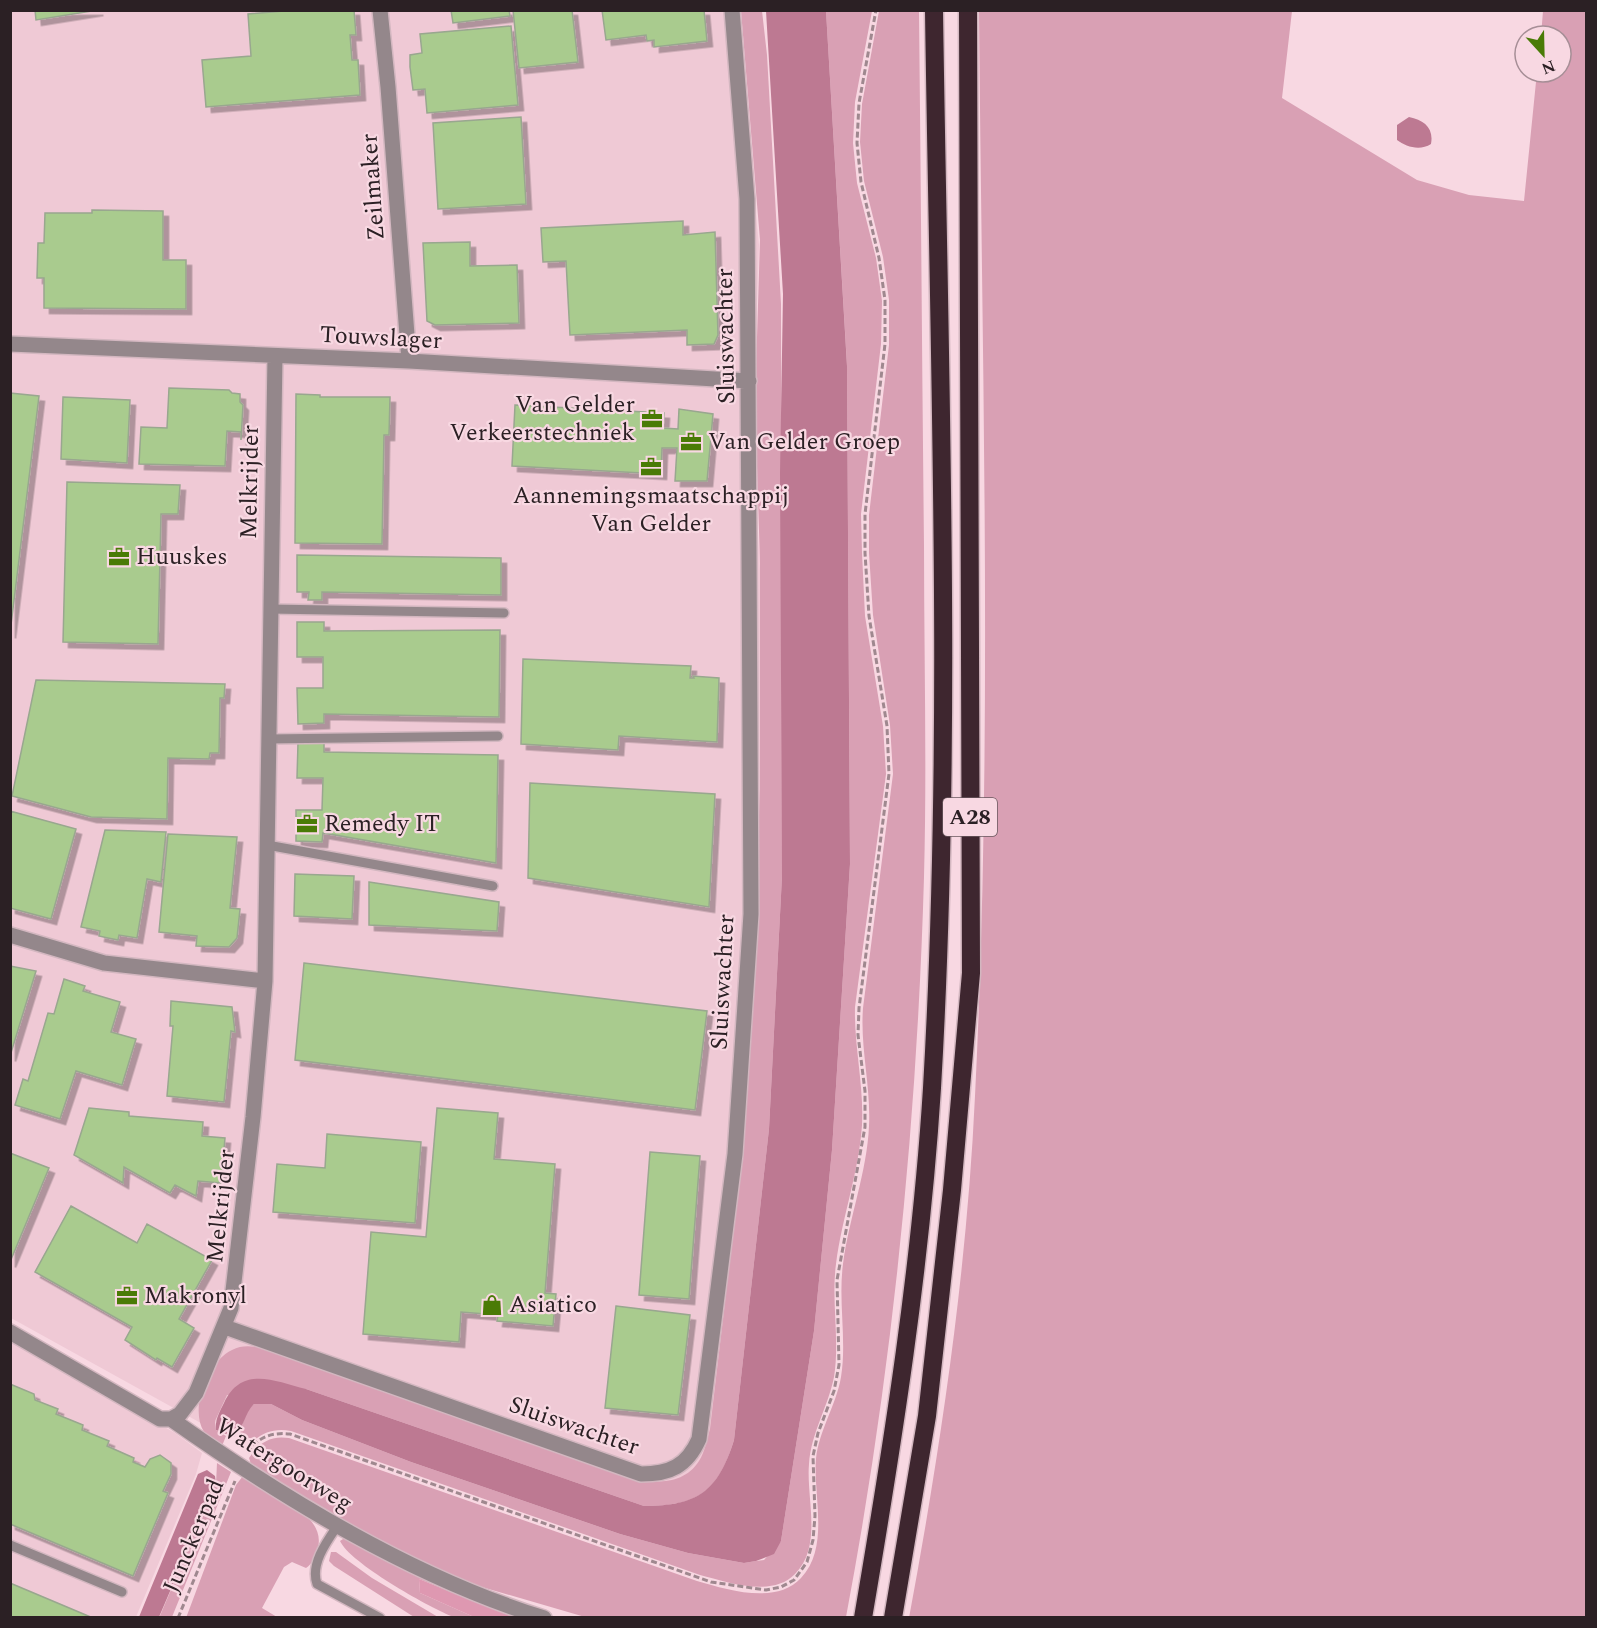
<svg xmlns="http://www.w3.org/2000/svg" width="1597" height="1628" viewBox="0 0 1597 1628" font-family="Spectral,serif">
  <defs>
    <filter id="shadow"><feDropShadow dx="5.5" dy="5.5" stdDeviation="0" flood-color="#0004"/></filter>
  </defs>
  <rect width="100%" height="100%" fill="#f8d8e2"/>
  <!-- built -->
  <path fill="#efc9d5" d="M11,11H736L759,245L753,436L770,760L758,1066L722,1457L654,1496L286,1376L208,1427L11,1318Z
    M10,1339L175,1433L202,1453L196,1474L136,1617H11Z"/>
  <!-- green -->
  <path fill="#d9a0b4" d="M741,11H762L767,55L781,304L782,876L769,1129L734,1440C718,1492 698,1506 644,1506L306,1389L227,1395L215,1421L216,1430L226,1436L222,1446C216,1442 208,1438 204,1432C189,1408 208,1361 232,1350C241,1345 249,1346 259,1347L630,1478C654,1484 684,1485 699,1461C705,1452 707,1439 710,1429L736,1208L750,1049L760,789V563L755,402L760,240Z
    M826,11H872L855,102L853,143L857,183L876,258L882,301L881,344L861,514L862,553L865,616L883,726L886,774L855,1007C854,1047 864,1085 862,1125C859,1172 842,1217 836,1264C831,1301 840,1340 834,1377C828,1407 811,1433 809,1464C806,1498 823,1546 795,1574C772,1598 727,1582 700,1575L291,1431C275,1428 263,1432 251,1443L240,1432L246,1413L254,1404H271L302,1420L411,1462L620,1534L688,1553L744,1563L756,1561L764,1560L781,1541L814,1331L832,1150L850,864L847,365Z
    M879,11H919C921,189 922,367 924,545C924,656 927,767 924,877C917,1125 892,1374 846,1617H585L475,1585L401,1552L347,1525L251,1464L249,1458C259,1443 270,1435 289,1438L697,1581C728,1590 776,1605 801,1578C830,1547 813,1497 816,1459C819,1430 836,1406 841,1377C847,1340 838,1302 843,1264C849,1218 867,1172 869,1126C871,1086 860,1048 863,1008L893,774L890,725L873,615L869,553V515L889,345V300L883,257L864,181L860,142L862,104Z
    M979,11H1292L1282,98L1417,180L1469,195L1524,201L1537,72H1561V36H1541L1543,11H1586V1617L909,1618C941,1446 967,1270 975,1096C993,735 982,372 979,11Z
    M217,1463L231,1472L172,1617L159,1618L216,1484Z
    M243,1476C269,1491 333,1516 316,1553C314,1559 312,1564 306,1568L292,1562L284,1567L262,1608L277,1617L186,1618L236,1485Z
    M346,1537L529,1617H513L419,1579L420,1593L474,1617C467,1617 458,1619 451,1616C427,1606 350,1563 340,1541Z
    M331,1552H336L372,1578L438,1617H414L334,1566L329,1561Z"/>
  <!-- forest -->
  <path fill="#de98b1" d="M419,1579L513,1617H474L420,1593Z"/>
  <!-- water -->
  <path fill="#bd7992" d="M766,11H826L847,366L850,864L832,1150L814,1331L781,1541L774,1554L756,1561L744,1563L688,1553L620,1534L411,1462L302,1420L271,1404H254C244,1414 244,1428 234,1437L216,1430C215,1420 219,1413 224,1403C242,1365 274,1381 306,1389L644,1506C698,1506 718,1491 734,1440L769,1129L782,876L780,473L783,294Z
    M1409,117C1424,120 1434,128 1431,144C1420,151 1406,147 1397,140V125Z
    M207,1470L215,1476L216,1484L159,1617H139L198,1474Z"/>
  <!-- building -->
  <path fill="#a9cb8e" stroke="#99a78f" stroke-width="1.5" filter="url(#shadow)" d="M35,10H98L36,20Z
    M296,10H354L356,35H350L352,60H358L360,95L206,107L202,60L251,56L248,14Z
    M451,10H509L510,16L453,23Z
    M513,10H572L578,62L519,68Z
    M602,10H704L707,41L654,47V40L647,41L646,35L606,40Z
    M511,26L518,105L427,113L425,89L413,90L410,67V55L422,53L420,34Z
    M521,117L526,204L438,209L433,123Z
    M92,210L163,211V260H186V309L44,308V278H37L38,243H44L45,213H92Z
    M683,221V235L715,232L718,335L714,344L687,345V330L570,335L566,261L543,262L541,228Z
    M470,242V266L517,265L519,323L435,325L427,321L423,243Z
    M169,388L229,390L232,393L240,394V402L243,405L241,440V432L227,431L225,466L139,464L141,427L167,428Z
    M10,393L39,396L10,633Z
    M296,394L320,395V397H390L389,435H384L382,544L295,543Z
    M63,397L130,400L127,463L61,459Z
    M515,405L664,413L663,428L678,429L679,409L713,414L707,481H675L677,448H662L661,474L512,466Z
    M67,482L180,485L178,514H161L158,644L63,642Z
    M297,555L501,558V595L322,592V600H308L309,592H297Z
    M297,622H324V631L500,630L499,717L324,714V723L298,724L297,688H323V657H297Z
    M523,659L691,666L690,678H694L693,676L719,678L717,742L619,736L618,750L521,744Z
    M36,680L225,684L224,698H220L219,753H210L209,759L168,758L167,819L91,817L12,796Z
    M298,743H324V752L498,755L496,863L323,833L322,842L296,841V810H322L323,778H297Z
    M530,783L715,794L709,907L528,878Z
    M10,811L76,829L51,919L10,908Z
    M105,830L166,832L161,882L147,879L137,938L119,935L118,940L108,938L99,936L100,931L81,927Z
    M168,834L237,837L230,908L240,909L237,938L229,947L196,946L197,936L159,932Z
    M295,874L354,876L352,919L294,916Z
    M369,882L499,902L497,931L369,925Z
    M304,963L707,1011L695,1110L295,1060Z
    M10,966L36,971L10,1056Z
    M64,979L85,986L83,991L120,1002L111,1032L136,1039L122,1085L76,1071L60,1119L15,1105L23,1079L28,1081L48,1013L54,1014Z
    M171,1001L232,1007L235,1032L231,1031L224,1102L167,1096L173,1026H170Z
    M89,1108L129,1112V1116L203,1122L202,1136L225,1138L221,1183L198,1181L196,1196L175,1185L170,1193L124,1167L123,1183L74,1155Z
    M437,1108L498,1113L494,1159L555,1164L545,1293L556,1294L553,1326L497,1321L498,1315L461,1312L459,1342L363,1334L371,1232L426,1237Z
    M327,1134L421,1142L415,1223L273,1212L277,1164L325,1168Z
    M650,1152L700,1156L689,1299L639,1295Z
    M10,1153L49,1168L10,1262Z
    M71,1206L137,1243L147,1224L212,1260L179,1319L194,1328L172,1367L157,1358L156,1360L125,1340L132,1327L35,1272Z
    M616,1306L690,1315L678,1415L605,1408Z
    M10,1384L34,1394L35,1400L58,1409L56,1414L83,1425L82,1430L109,1441L107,1446L134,1458L133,1462L145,1467L150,1459L160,1455L171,1463V1474L163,1491L168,1493L133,1576L10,1524Z
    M10,1583L93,1618H10Z"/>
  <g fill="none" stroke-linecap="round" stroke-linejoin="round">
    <defs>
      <path id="service" d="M270,609L504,613
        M268,739L498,736
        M267,845L493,886
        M338,1525C327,1541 310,1564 317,1584L380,1618
        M10,1545L122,1592"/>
      <path id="minor" d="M380,10L388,87L409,361
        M10,344L409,361L749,381
        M10,935L104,963L265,981
        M225,1327L641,1474C670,1474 687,1466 699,1439L735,1154L751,914L747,199L732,10
        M10,1332L160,1419H171C283,1498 412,1577 544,1618
        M171,1419L180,1414L196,1393L231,1308L253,1117L265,981L275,356"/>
      <path id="motorway" d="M863,1618C893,1442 921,1265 932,1088C953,729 939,369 934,10
        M893,1618L927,1416L952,1190L971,973L968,10"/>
    </defs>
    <!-- service casing -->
    <use href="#service" stroke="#d3b7c0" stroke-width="12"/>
    <!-- minor casing -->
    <use href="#minor" stroke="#d3b7c0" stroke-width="18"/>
    <!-- motorway casing -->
    <use href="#motorway" stroke="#d3b7c0" stroke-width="21"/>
    <!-- path -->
    <path stroke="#9f888f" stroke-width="3" stroke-dasharray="6 3" stroke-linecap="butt" d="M248,1453C257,1437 272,1432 290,1434L711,1582L766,1590L781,1587L794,1580L807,1562L813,1540L815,1516L813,1456L818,1433L834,1391L839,1365L837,1280L865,1127V1091L858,1035L859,1008L889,774L887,726L869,616L865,553V514L885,344V300L879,258L861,182L857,143L859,103L876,10
      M178,1618L235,1481"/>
    <!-- service -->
    <use href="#service" stroke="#94878b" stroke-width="9"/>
    <!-- minor -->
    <use href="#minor" stroke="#94878b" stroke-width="15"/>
    <!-- motorway -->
    <use href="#motorway" stroke="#3e262f" stroke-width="18"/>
  </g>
  <!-- icons -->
  <defs>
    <symbol id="office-bare" viewBox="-9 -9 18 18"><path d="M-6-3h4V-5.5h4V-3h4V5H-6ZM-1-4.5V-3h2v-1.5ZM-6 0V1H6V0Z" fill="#4a7b06" stroke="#f8d8e2" stroke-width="2.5" paint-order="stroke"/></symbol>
    <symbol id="shop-bare" viewBox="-9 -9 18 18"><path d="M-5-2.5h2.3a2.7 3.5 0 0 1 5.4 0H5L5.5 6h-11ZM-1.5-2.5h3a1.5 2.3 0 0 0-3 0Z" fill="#4a7b06" stroke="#f8d8e2" stroke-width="2.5" paint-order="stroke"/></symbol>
  </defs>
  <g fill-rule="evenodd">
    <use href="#office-bare" x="637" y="404" width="30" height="30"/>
    <use href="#office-bare" x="676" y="427" width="30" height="30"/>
    <use href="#office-bare" x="636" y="452" width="30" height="30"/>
    <use href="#office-bare" x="104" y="542" width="30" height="30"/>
    <use href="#office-bare" x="292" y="809" width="30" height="30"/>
    <use href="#office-bare" x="112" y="1281" width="30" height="30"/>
    <use href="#shop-bare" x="477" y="1290" width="30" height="30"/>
  </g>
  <g text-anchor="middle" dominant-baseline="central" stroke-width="4.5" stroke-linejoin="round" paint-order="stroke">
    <!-- shield labels -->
    <rect fill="#f8d8e2" stroke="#68575d" stroke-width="1.5" x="943" y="798" width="54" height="38" rx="4.5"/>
    <g font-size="22" font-weight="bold" fill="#2b2024">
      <text x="970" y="817">A28</text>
    </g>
    <!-- street labels -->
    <g font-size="24" fill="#2b2024" stroke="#f8d8e2">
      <text transform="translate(373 187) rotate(-94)">Zeilmaker</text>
      <text transform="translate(726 336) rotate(-91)">Sluiswachter</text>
      <text transform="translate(381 338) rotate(3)">Touwslager</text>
      <text transform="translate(250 482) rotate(-89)">Melkrijder</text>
      <text transform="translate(723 982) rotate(-87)">Sluiswachter</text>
      <text transform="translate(221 1206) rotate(-84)">Melkrijder</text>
      <text transform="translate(574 1426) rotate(19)">Sluiswachter</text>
      <text transform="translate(284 1465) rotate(32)">Watergoorweg</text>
      <text transform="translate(194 1536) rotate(-67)">Junckerpad</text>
    </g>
    <!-- poi labels -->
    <g font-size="24" fill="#2b2024" stroke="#f8d8e2" text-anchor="start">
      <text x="635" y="405" text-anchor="end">Van Gelder<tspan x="635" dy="28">Verkeerstechniek</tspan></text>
      <text x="708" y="442">Van Gelder Groep</text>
      <text x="651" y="496" text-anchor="middle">Aannemingsmaatschappij<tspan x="651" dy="28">Van Gelder</tspan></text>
      <text x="136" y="557">Huuskes</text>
      <text x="324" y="824">Remedy IT</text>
      <text x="144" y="1296">Makronyl</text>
      <text x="509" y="1305">Asiatico</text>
    </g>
  </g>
  <!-- border -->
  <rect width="1597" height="1628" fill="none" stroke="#2b2024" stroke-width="24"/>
  <!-- north arrow -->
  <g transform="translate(1543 54) rotate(158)"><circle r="28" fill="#f8d8e2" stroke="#a68e96" stroke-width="1.5"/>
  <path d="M0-4.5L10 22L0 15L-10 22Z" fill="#4a7b06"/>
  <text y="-9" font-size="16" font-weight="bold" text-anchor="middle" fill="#2b2024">N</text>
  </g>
</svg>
